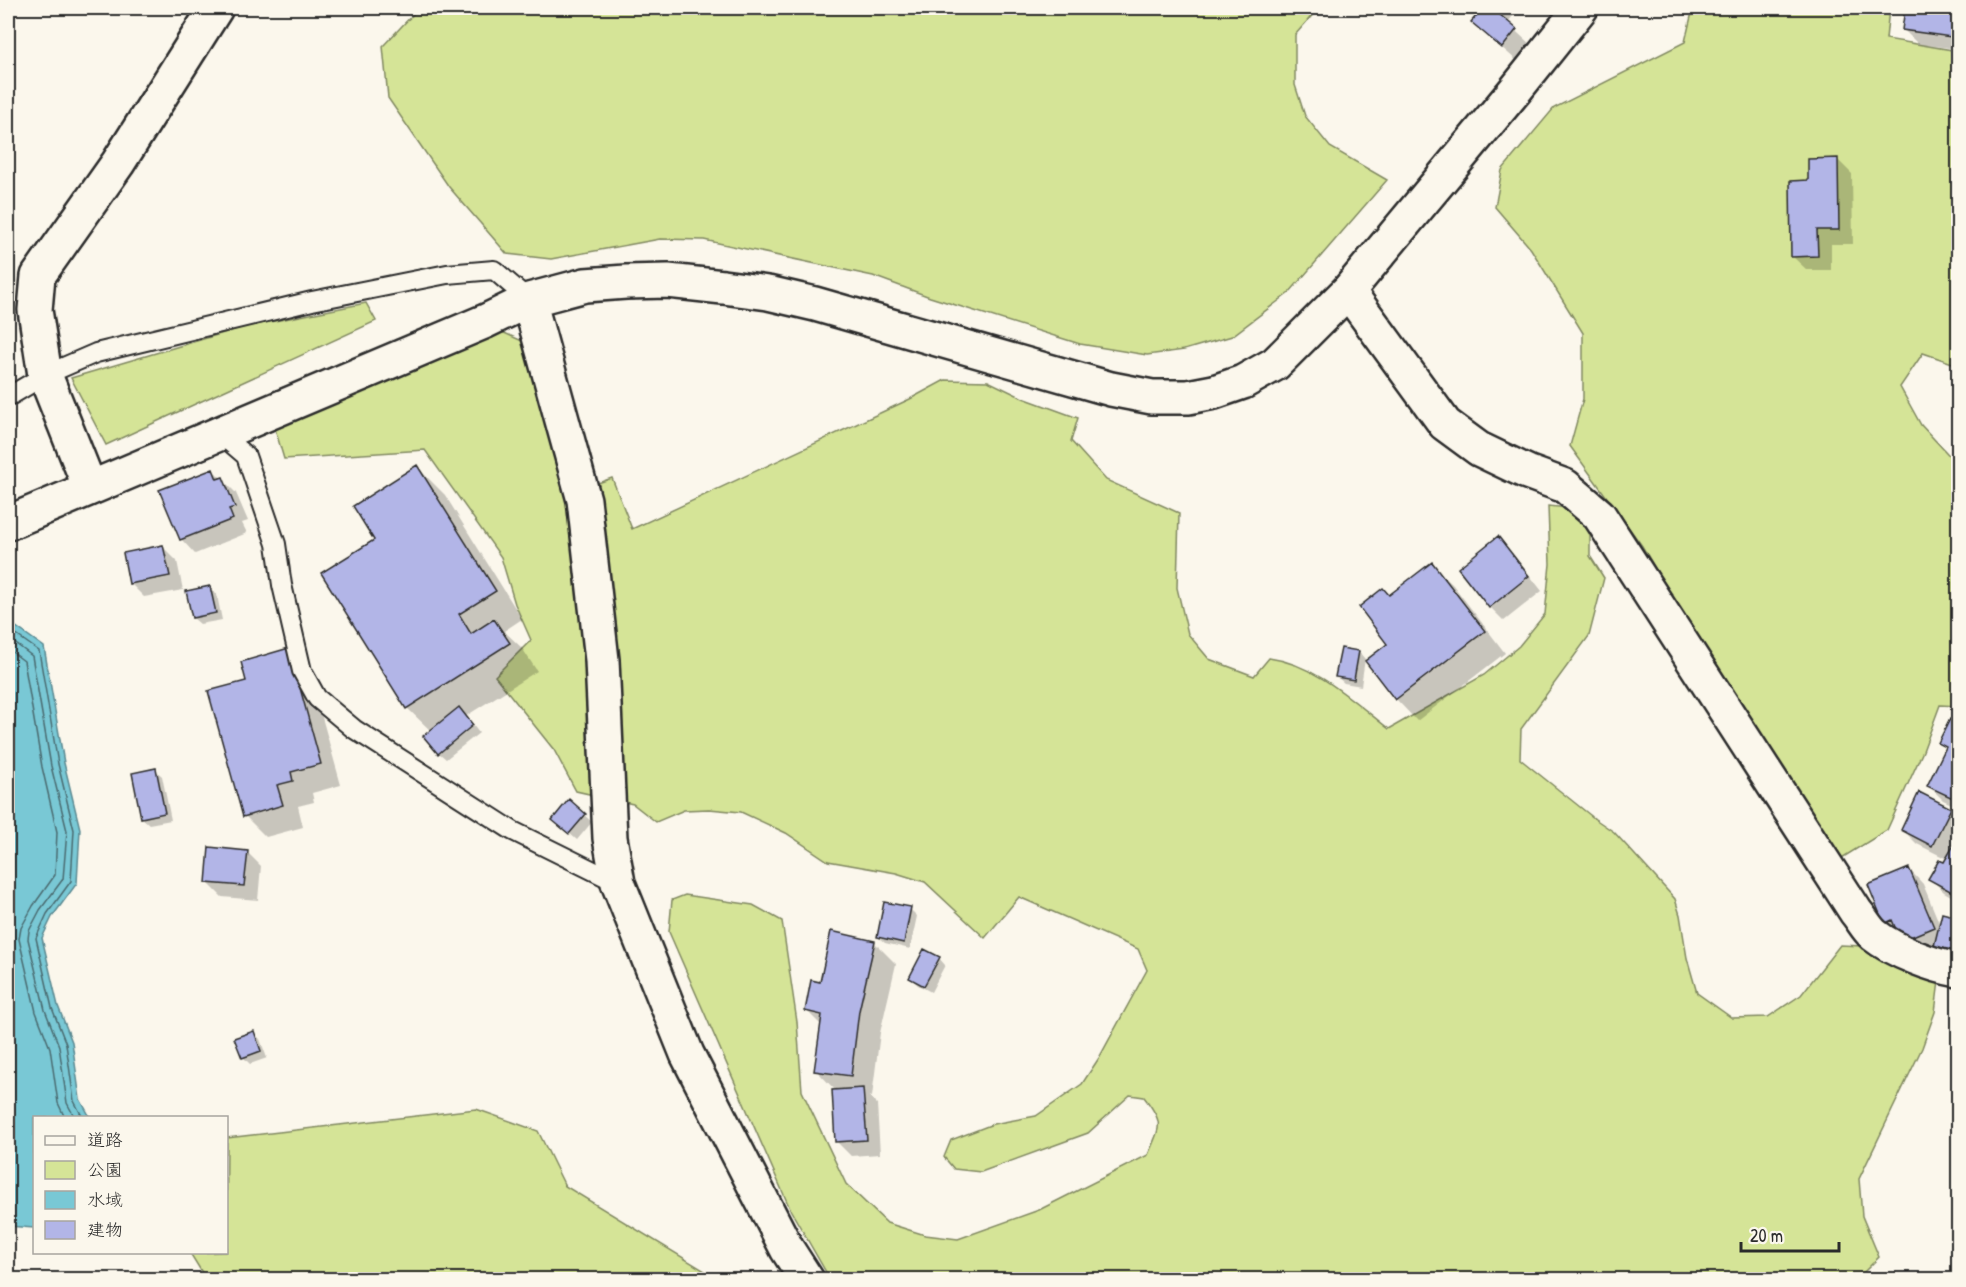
<svg xmlns="http://www.w3.org/2000/svg" width="1966" height="1287" viewBox="0 0 1966 1287" font-family="'Patrick Hand','Klee One',sans-serif">
  <rect width="100%" height="100%" fill="#fbf7ec"/>
  <filter id="ink" filterUnits="userSpaceOnUse"><feTurbulence type="fractalNoise" baseFrequency=".0167" numOctaves="2"/><feDisplacementMap in="SourceGraphic" scale="12" xChannelSelector="R" yChannelSelector="G"/><feConvolveMatrix kernelMatrix="1 2 1 2 8 2 1 2 1" color-interpolation-filters="sRGB"/></filter>
  <g filter="url(#ink)">
    <!-- green -->
    <path fill="#d5e497" stroke="#808861" stroke-width="1.5" d="M419,8H1327L1316,11L1295,35V85L1305,116L1330,147L1387,180L1289,293L1232,336L1184,350L1147,355L1080,344L930,297L873,276L704,240L660,239L551,259L507,254L449,187L388,98L383,46Z
      M1693,8H1889L1886,39L1958,51V365L1923,353L1900,387L1921,425L1958,465V706L1940,705L1923,751L1887,830L1837,861L1752,720L1680,611L1642,546L1570,446L1583,399V333L1531,249L1495,207L1502,170L1554,108L1685,42Z
      M366,303L376,321L106,445L71,378L244,327Z
      M502,332L529,344L565,495L612,478L632,529L910,399L945,380L988,381L1023,398L1078,418L1071,441L1106,480L1179,513L1177,588L1188,634L1209,659L1254,676L1269,658C1315,664 1353,701 1389,729L1484,675L1519,646L1545,614L1550,564L1548,506L1570,508L1590,526V556L1604,578L1589,636L1521,729L1520,759L1595,819L1614,832L1675,899L1680,915L1687,958L1697,993L1732,1018L1768,1017L1801,995L1840,945L1863,946L1939,981L1935,1012L1922,1048L1859,1179L1862,1216L1879,1257L1856,1280L834,1279L826,1272L791,1211L669,932L672,900L685,895L753,905L782,921L797,1022L802,1091L846,1184L887,1223L925,1235L958,1239L1039,1210L1148,1155C1160,1126 1165,1124 1144,1097L1130,1095L1088,1133L981,1172L954,1169L944,1157L951,1140L993,1124L1036,1116L1082,1084L1099,1058L1147,970L1138,949L1019,897L985,938L925,882L896,873L828,861L786,833L741,812L709,809L684,810L656,822L633,804L576,791L554,750L495,676L531,640L515,604L501,557L425,450L284,459L273,422Z
      M476,1109L538,1131L565,1186L718,1279H206L190,1253L226,1252L227,1138Z"/>
    <!-- water -->
    <path fill="#79c8d5" stroke="#5a8991" stroke-width="1.5" d="M8,621L44,647L64,763L80,829L77,883L52,917L42,938L58,1006L72,1042L80,1099L90,1117L34,1118V1228L8,1226Z"/>
    <!-- shadow -->
    <path fill="#0003" d="M1485,8H1520L1507,23L1530,44L1517,61L1473,22Z
      M1907,8H1933L1958,11V49L1918,44L1904,30Z
      M1838,160L1852,174L1853,244H1831V270H1807L1792,256L1810,182Z
      M417,467L445,495L522,619L504,631L522,648L537,671L466,716L479,733L446,759L439,753L431,731L407,708L376,540Z
      M213,470L236,493L248,521L242,523L247,533L195,554L181,539Z
      M1497,538L1512,553L1542,591L1504,621L1490,607L1460,569Z
      M163,547L177,561L183,590L144,597L130,583Z
      M1431,564L1453,585L1505,653L1417,721L1396,699L1367,661L1389,644L1390,596Z
      M210,588L217,595L222,620L200,624L193,618Z
      M1359,652L1365,659L1361,686L1344,683L1337,677Z
      M309,671L341,785L312,793L314,802L298,806L303,827L266,837L245,816L210,692Z
      M1951,721L1958,724V807L1943,800L1929,786L1947,749L1940,742Z
      M155,770L162,776L171,820L149,824L142,818Z
      M569,802L592,822L577,840L561,826Z
      M1950,809L1958,817V835L1957,839L1958,840V900L1944,892L1930,878L1947,859L1917,844L1902,829Z
      M247,852L261,866L258,900L222,897L208,883Z
      M1909,869L1923,884L1940,925L1943,914L1958,918V962L1950,960L1936,946L1917,954L1885,923Z
      M910,909L917,916L910,949L885,943L878,937Z
      M874,942L896,964L880,1033L872,1097L869,1096L877,1104L880,1154L851,1156L837,1142V1092L816,1070L822,1026L806,1010L821,984Z
      M939,958L945,965L931,992L918,985L911,978Z
      M254,1033L260,1039L267,1058L250,1064L243,1057Z"/>
    <g fill="none" stroke-linecap="round" stroke-linejoin="round">
      <!-- shore -->
      <path stroke="#4a6a6f" stroke-width="1.5" d="M8,629L39,651L58,764L74,830L71,881L47,914L36,938L52,1008L66,1044L74,1101L83,1118
        M8,638L32,656L51,766L67,831L63,879L40,910L29,931L28,939L45,1010L59,1046L67,1103L75,1118
        M8,649L24,661L42,767L57,832L55,875L33,906L21,928L19,939L36,1012L50,1048L58,1103L65,1118"/>
    </g>
    <!-- building -->
    <path fill="#b2b5e7" stroke="#2b2b2b" stroke-width="1.5" d="M1483,8H1494L1493,9L1517,29L1502,48L1471,22Z
      M1905,8L1958,9V38L1902,30Z
      M1838,158L1839,230H1817L1818,256L1791,257L1790,181L1808,180V159Z
      M417,465L496,591L459,614L471,634L494,619L510,643L406,709L321,573L374,540L353,506Z
      M213,469L217,479L223,477L235,507L229,509L233,519L180,540L159,490Z
      M1498,536L1529,576L1489,608L1458,568Z
      M163,545L170,576L129,584L123,553Z
      M1432,562L1485,631L1395,700L1365,661L1387,644L1359,607L1383,588L1389,595Z
      M210,586L216,613L192,618L186,591Z
      M289,648L321,764L291,772L293,781L277,785L283,805L243,817L208,691L246,681L241,662Z
      M1341,648L1359,651L1354,680L1335,677Z
      M459,707L473,725L438,754L423,736Z
      M1950,719L1958,723V792L1955,799L1927,786L1946,747L1938,743Z
      M156,768L165,813L141,818L132,773Z
      M1919,792L1951,808L1932,846L1901,830Z
      M569,799L586,814L569,834L552,820Z
      M1958,838V881L1952,892L1928,879L1939,860L1944,862Z
      M209,847L248,851L244,886L206,883Z
      M1909,868L1934,927L1901,941L1892,920L1884,924L1868,885Z
      M884,902L911,907L904,943L877,937Z
      M1942,913L1958,917V952L1934,946Z
      M831,931L875,941L859,1011L851,1076L814,1071L822,1015L805,1011L811,980L820,982Z
      M924,949L940,957L924,986L909,978Z
      M254,1031L261,1051L242,1058L234,1038Z
      M863,1088L867,1140L835,1142L832,1090Z"/>
    <g fill="none" stroke-linecap="round" stroke-linejoin="round">
      <defs>
        <path id="lane" d="M8,397L45,375L96,353L312,301L447,274L494,270L529,300
          M219,433L246,456L276,544L282,585L302,671L317,698L354,729L513,831L618,883"/>
        <path id="street" d="M1348,291L1445,424L1479,449L1527,472L1565,486L1599,515L1856,912C1862,919 1867,929 1874,935C1894,951 1933,966 1958,970
          M529,300L584,500L602,660L610,838L618,883L687,1054L787,1249L807,1280
          M90,488L45,375L35,310L38,276L118,163L216,8
          M8,523L486,321L529,300L585,285L626,282L668,281L723,287L768,293L815,304L1111,389L1152,397H1188L1214,392L1243,382L1275,364L1348,291L1517,88L1581,8"/>
      </defs>
      <!-- lane casing -->
      <use href="#lane" stroke="#2b2b2b" stroke-width="22"/>
      <!-- street casing -->
      <use href="#street" stroke="#2b2b2b" stroke-width="38"/>
      <!-- lane -->
      <use href="#lane" stroke="#fbf7ec" stroke-width="18"/>
      <!-- street -->
      <use href="#street" stroke="#fbf7ec" stroke-width="33"/>
    </g>
  </g>
  <!-- margin -->
  <rect width="1966" height="1287" fill="none" stroke="#fbf7ec" stroke-width="30"/>
  <rect x="15" y="15" width="1936" height="1257" fill="none" stroke="#2b2b2b" stroke-width="2" filter="url(#ink)"/>
  <!-- legend -->
  <rect x="33" y="1116" width="195" height="138" fill="#fbf7ec" stroke="#a8a59f" stroke-width="1.5"/>
  <rect x="45" y="1136" width="30" height="9" fill="#fbf7ec" stroke="#a8a59f" stroke-width="1.5"/>
  <text x="87" y="1146" font-size="18" fill="#2b2b2b">道路</text>
  <rect x="45" y="1161" width="30" height="18" fill="#d5e497" stroke="#a8a59f" stroke-width="1.5"/>
  <text x="87" y="1176" font-size="18" fill="#2b2b2b">公園</text>
  <rect x="45" y="1191" width="30" height="18" fill="#79c8d5" stroke="#a8a59f" stroke-width="1.5"/>
  <text x="87" y="1206" font-size="18" fill="#2b2b2b">水域</text>
  <rect x="45" y="1221" width="30" height="18" fill="#b2b5e7" stroke="#a8a59f" stroke-width="1.5"/>
  <text x="87" y="1236" font-size="18" fill="#2b2b2b">建物</text>
  <!-- scale -->
  <path d="M1741 1242v9h98v-9" fill="none" stroke="#2b2b2b" stroke-width="3"/>
  <text x="1750" y="1242" font-size="18" fill="#2b2b2b" stroke="#fbf7ec" stroke-width="4.5" paint-order="stroke">20 m</text>
</svg>
